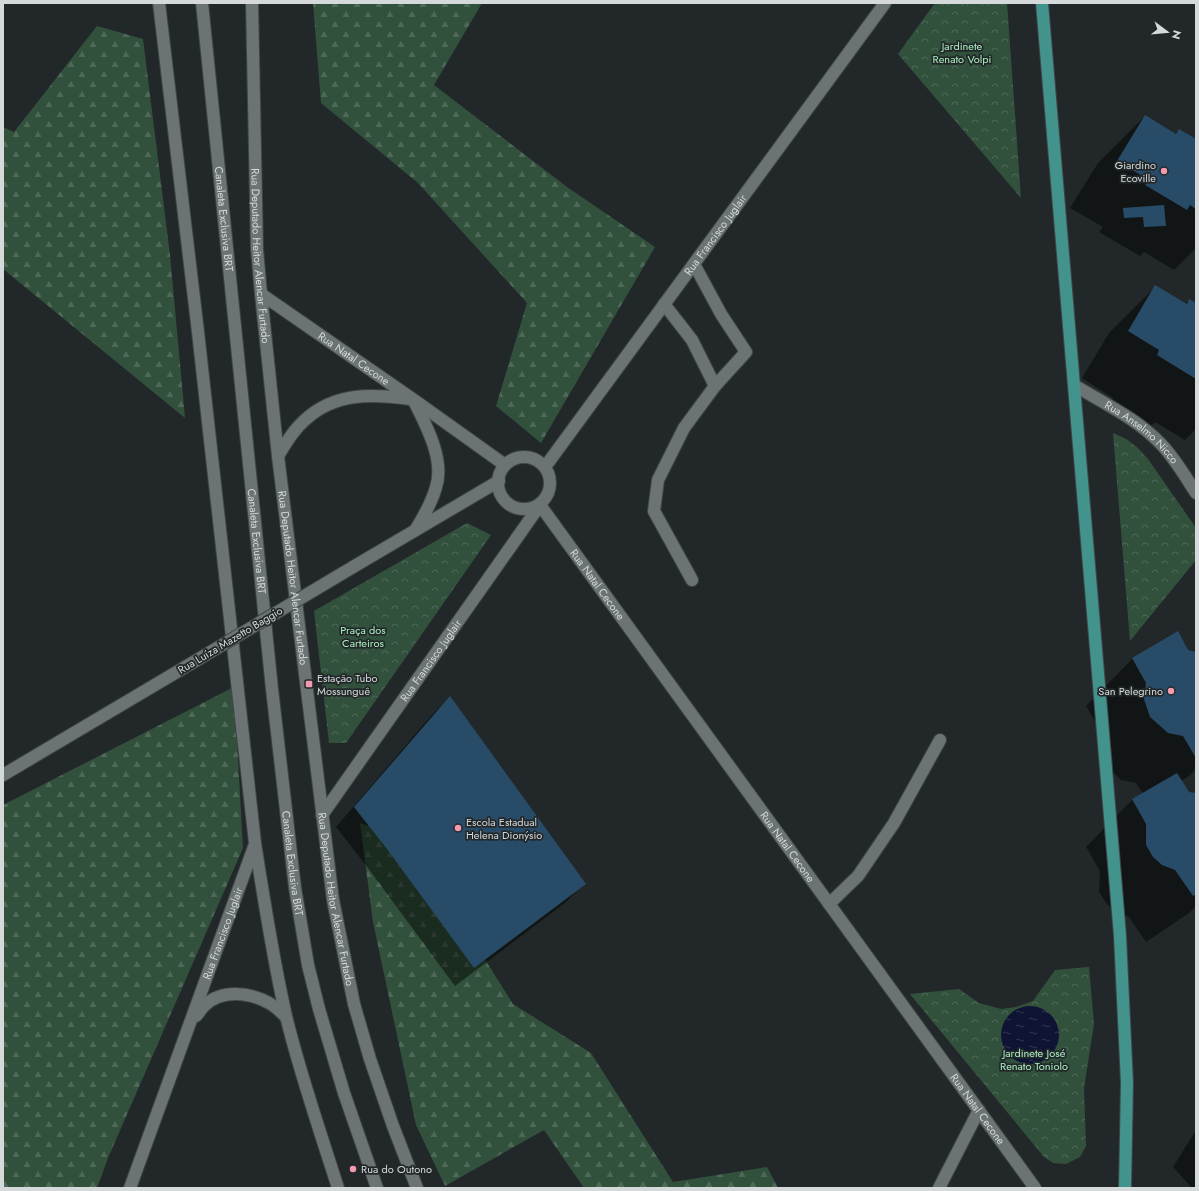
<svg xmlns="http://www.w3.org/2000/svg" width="1199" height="1191" viewBox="0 0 1199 1191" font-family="Jost,sans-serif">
  <defs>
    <pattern id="forest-firs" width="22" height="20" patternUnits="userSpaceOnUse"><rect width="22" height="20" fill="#32513c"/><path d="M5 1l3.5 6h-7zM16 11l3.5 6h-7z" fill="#4f6958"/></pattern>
    <pattern id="park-crowns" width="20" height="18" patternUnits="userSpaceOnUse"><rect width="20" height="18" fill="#32513c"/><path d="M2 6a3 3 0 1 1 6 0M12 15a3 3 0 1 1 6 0" fill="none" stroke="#4f6958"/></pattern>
    <pattern id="water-ripples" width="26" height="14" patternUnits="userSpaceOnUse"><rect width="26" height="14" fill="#101434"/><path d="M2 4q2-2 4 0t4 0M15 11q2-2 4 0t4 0" fill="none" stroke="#323651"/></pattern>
  </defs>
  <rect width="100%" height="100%" fill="#22282a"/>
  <!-- forest -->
  <path fill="url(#forest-firs)" d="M313,3H482L434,85L567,187L655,247L541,443L496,406L527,303L418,183L321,103Z
    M97,26L143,39L170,255L185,418L3,269V127L14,132Z
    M234,687L243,848L108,1158L97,1188H3V805Z
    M360,823L398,836L486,961L513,1004L591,1053L673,1182L767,1167L778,1188H584L544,1130L445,1186L416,1125L373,922Z"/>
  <!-- park -->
  <path fill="url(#park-crowns)" d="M935,3H1007L1021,198L898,54Z
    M1113,433L1126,439L1137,447L1148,459L1196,528V560L1130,641Z
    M467,523L491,535L346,743H329L314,611Z
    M1089,967L1094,1024L1084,1088L1086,1146L1080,1157L1066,1164L1053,1163L1044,1157L910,994L959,989L979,1003L1001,1009L1016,1007L1033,1001L1055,970Z"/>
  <!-- water -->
  <path fill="url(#water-ripples)" d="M1001 1035a29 29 0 1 1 58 0a29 29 0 1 1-58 0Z"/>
  <!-- shadow -->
  <path fill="#0007" d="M1145,116L1175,134L1179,130L1196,141V248L1174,270L1144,252L1140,256L1099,232L1103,227L1070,208L1098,163Z
    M1156,286L1185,304L1190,300L1196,304V429L1185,440L1155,422L1150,427L1111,402L1113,398L1082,378L1109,333Z
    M1188,651L1196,653V769L1189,776L1181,781L1188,793L1196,794V906L1189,913L1146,942L1129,917L1115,912L1107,904L1099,892L1100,871L1086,847L1132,800L1143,794L1136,783L1121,780L1103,763L1098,747L1100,730L1086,706L1132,659Z
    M450,697L584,884L565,903L455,986L368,868L336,827L431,716Z
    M1196,1130V1188H1192L1173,1167Z"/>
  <!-- building -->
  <path fill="#284c68" d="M1145,115L1176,134L1179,129L1196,139V209L1190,205L1187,210L1145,185L1149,180L1117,161Z
    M1164,205L1166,226L1144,227L1143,217L1124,218L1123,208Z
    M1155,285L1187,304L1189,299L1196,303V379L1157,355L1159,350L1128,331Z
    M1178,631L1188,650L1196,652V758L1183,736L1168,733L1150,717L1144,699L1146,683L1132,658Z
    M450,696L586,884L474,968L387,849L354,807Z
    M1177,773L1189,792L1196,793V894L1193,896L1175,870L1162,865L1153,857L1146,845V824L1132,799Z"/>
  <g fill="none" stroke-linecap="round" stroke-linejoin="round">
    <defs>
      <g id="minor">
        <path d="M159,3L198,332L255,843C264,901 273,959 286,1016C300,1074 320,1131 338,1188"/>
        <path id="s1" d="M202,3L272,689L295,888L308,965L319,1009L344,1093L377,1188"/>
        <path id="s2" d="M252,3L257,249L261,294L278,456L333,900L354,1004L370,1059L393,1126L417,1188"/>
        <path id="s3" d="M261,294L414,400L505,465"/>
        <path d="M664,304L692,340L715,386"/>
        <path id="s4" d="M1074,385C1103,403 1136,418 1160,443C1174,457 1185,476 1196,493"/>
        <path d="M414,401C426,425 445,460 436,487C432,502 424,516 416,529"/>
        <path d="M278,456C286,443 294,429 306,419C336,392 373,394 410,399"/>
        <circle cx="524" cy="483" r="26"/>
        <path id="s5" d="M545,467L885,3"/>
        <path d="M353,567L499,481"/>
        <path d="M692,580L654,511L658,480L684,428L715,386L746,352L721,314L694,264"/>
        <path d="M3,775L197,660"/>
        <path id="s6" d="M322,815L540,505L1035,1188"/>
        <path d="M829,904L858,876L894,823L940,740"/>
        <path d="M196,1016C199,1013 201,1009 204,1006C221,989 249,992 269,1003C275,1006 281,1012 286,1017"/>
        <path id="s7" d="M130,1188L255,844"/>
        <path d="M939,1188L979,1110"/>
      </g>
      <path id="major" d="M1042,3L1120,936L1127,1083L1125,1188"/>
    </defs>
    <!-- minor casing -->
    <use href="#minor" stroke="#404546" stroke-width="14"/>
    <!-- major casing -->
    <use href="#major" stroke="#404546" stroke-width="14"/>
    <!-- minor -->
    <use href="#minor" stroke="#6c7375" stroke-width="12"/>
    <!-- major -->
    <use href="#major" stroke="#41938c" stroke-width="12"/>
    <defs>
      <path id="minor-bridge" d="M197,660L353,567"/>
    </defs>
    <!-- minor-bridge casing -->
    <use href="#minor-bridge" stroke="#404546" stroke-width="14" stroke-linecap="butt"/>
    <!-- minor-bridge -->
    <use href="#minor-bridge" stroke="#6c7375" stroke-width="12"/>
  </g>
  <!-- markers -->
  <g fill="#f29aae" stroke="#22282a" stroke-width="1.5">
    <circle cx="1164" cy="171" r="4"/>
    <rect x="305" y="680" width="8" height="8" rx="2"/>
    <circle cx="1171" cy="691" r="4"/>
    <circle cx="458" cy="828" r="4"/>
    <circle cx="353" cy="1169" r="4"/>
  </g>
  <g text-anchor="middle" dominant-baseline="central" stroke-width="3.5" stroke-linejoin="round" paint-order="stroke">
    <!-- park labels -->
    <g font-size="11" fill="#acf0c1" stroke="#22282a">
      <text x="962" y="46">Jardinete<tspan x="962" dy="13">Renato Volpi</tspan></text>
      <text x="363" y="630">Praça dos<tspan x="363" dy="13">Carteiros</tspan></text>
      <text x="1034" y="1053">Jardinete José<tspan x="1034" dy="13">Renato Toniolo</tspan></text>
    </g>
    <!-- poi labels -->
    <g font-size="11" fill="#d5d9da" stroke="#22282a" text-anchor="start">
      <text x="1156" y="165" text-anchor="end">Giardino<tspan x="1156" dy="13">Ecoville</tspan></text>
      <text x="317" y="678">Estação Tubo<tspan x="317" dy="13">Mossunguê</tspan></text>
      <text x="1163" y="691" text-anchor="end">San Pelegrino</text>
      <text x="466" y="822">Escola Estadual<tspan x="466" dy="13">Helena Dionýsio</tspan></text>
      <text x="361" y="1169">Rua do Outono</text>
    </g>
    <!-- street labels -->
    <g font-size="11" fill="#d5d9da" stroke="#22282a">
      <text stroke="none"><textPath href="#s1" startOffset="217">Canaleta Exclusiva BRT</textPath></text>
      <text stroke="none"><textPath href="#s5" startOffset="288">Rua Francisco Juglair</textPath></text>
      <text stroke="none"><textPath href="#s2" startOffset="253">Rua Deputado Heitor Alencar Furtado</textPath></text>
      <text stroke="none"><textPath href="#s3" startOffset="113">Rua Natal Cecone</textPath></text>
      <text stroke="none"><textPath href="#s4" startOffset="83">Rua Anselmo Nicco</textPath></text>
      <text stroke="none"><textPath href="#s1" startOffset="541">Canaleta Exclusiva BRT</textPath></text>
      <text stroke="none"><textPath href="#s2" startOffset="577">Rua Deputado Heitor Alencar Furtado</textPath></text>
      <text stroke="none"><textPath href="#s6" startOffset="477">Rua Natal Cecone</textPath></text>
      <text transform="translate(230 640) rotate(-31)">Rua Luíza Mazetto Baggio</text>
      <text stroke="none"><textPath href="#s6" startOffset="189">Rua Francisco Juglair</textPath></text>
      <text stroke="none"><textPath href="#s6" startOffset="801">Rua Natal Cecone</textPath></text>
      <text stroke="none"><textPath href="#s1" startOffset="865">Canaleta Exclusiva BRT</textPath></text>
      <text stroke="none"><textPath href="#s2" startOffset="901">Rua Deputado Heitor Alencar Furtado</textPath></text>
      <text stroke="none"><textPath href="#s7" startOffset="271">Rua Francisco Juglair</textPath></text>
      <text stroke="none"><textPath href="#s6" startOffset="1125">Rua Natal Cecone</textPath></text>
    </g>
  </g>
  <!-- border -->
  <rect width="1199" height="1191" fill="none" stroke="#d5d9da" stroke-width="8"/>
  <!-- north arrow -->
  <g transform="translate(1167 32) rotate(106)" stroke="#22282a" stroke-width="3" paint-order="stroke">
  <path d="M0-3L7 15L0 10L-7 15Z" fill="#d5d9da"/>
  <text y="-6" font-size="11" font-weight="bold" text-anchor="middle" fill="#d5d9da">N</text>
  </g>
</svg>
